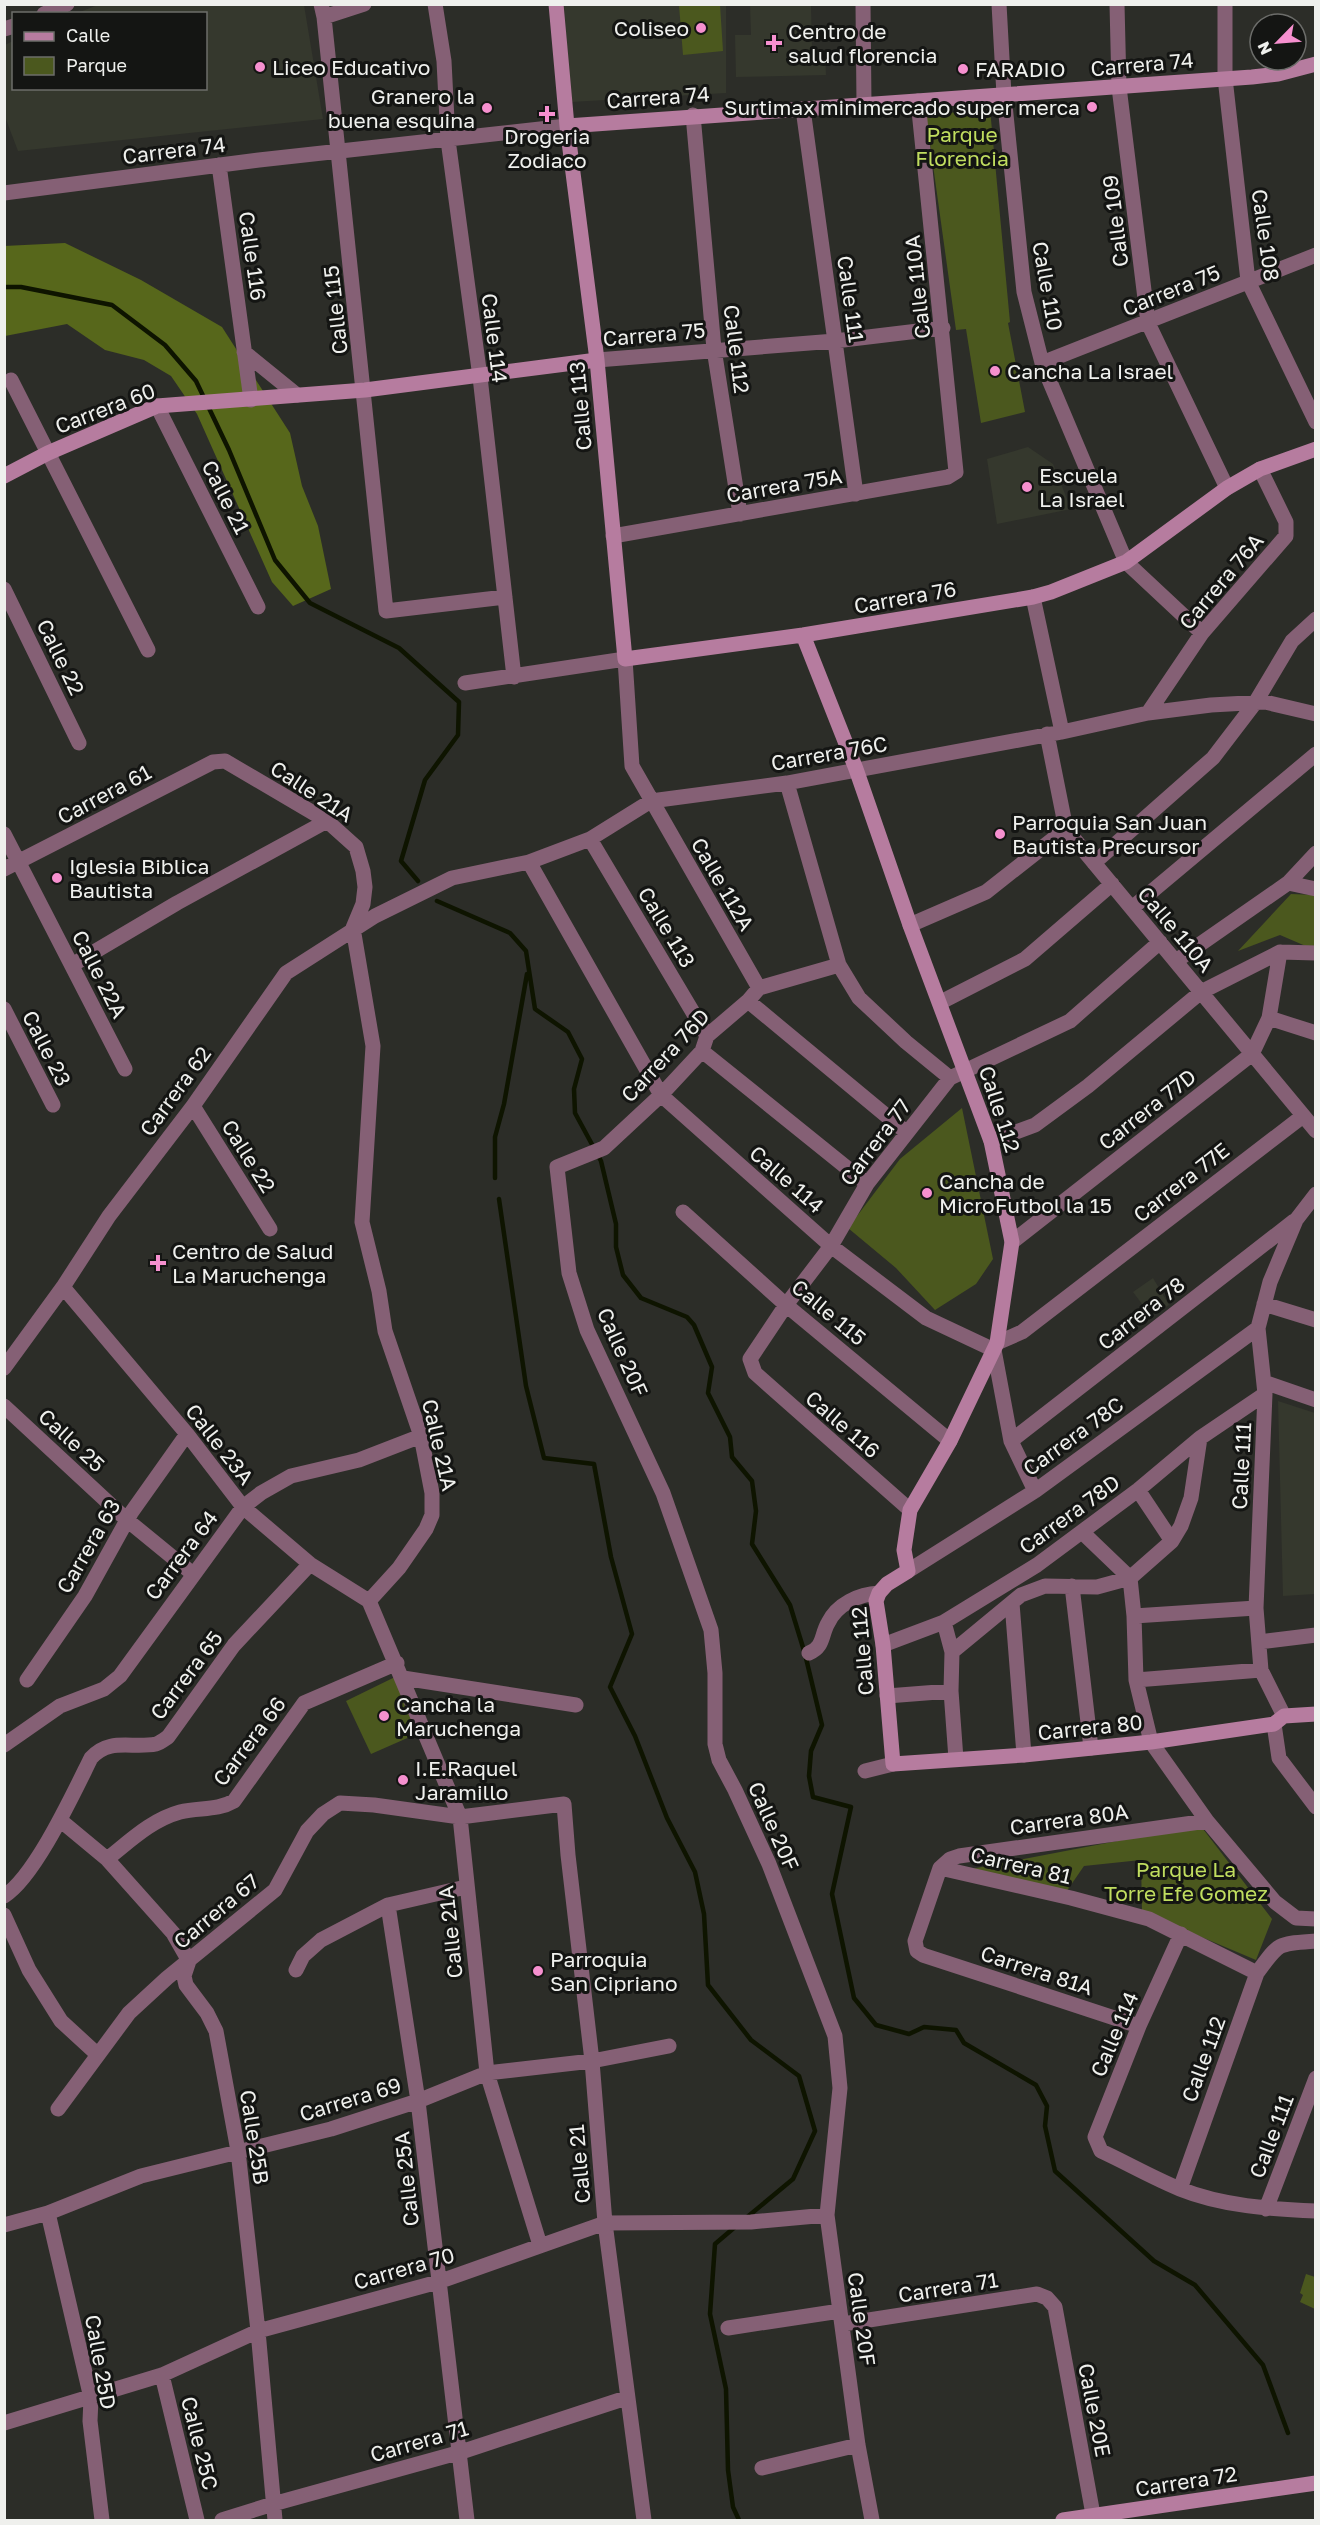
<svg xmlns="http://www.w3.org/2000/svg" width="1320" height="2525" viewBox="0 0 1320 2525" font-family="'Golos Text',sans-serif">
  <rect width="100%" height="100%" fill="#2c2d28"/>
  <!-- built -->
  <path fill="#35382d" d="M98,5H304L323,119L18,151L4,114L5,45L13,41L14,88H206V14L77,13Z
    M564,5H726V93L571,102Z
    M750,5H811L812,52H825L826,75L736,77L735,35H751Z
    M1028,447L1053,464L1071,509L997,524L987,459Z
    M1153,1278L1169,1305L1151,1316L1133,1292Z
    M1278,1401L1315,1413V1594L1283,1596Z"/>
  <!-- green -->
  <path fill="#4b581e" d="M679,5H720L723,51L683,55Z
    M990,109L1010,322L1008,323L1025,412L981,423L966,329L956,330L926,115Z
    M1291,894L1315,895V950L1280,935L1238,951Z
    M962,1108L993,1259L976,1284L935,1310L896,1268L848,1228L900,1159Z
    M397,1676L421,1732L371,1754L346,1701Z
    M1200,1825L1272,1919L1256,1960L1142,1912L1141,1860L1084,1866L1064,1895L966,1870Z
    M1306,2274L1315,2277V2309L1300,2302L1303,2295L1300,2293Z"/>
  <!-- forest -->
  <path fill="#57671b" d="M65,243L141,280L222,327L290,433L302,486L318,526L331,589L293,606L272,582L197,414L171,376L144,360L105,350L67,324L5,336L4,246Z"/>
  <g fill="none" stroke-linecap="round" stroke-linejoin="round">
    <!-- stream -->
    <path stroke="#0e1400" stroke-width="4.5" d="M4,287H21L112,305L165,345L196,381L229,450L275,560L310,603L399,648L459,702L458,735L425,780L401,861L418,881
      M437,901L510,933L526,951L535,1009L568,1032L582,1059L574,1089L575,1113L601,1161L616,1224V1247L623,1275L641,1298L687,1317L694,1325L712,1367L708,1393L730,1437L732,1457L752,1481L756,1511L752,1544L790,1605L805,1654L822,1725L811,1751L809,1776L813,1797L851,1807L832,1894L854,1998L876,2025L909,2034L924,2027L956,2030L964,2043L1036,2085L1047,2106L1045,2126L1055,2171L1154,2261L1195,2285L1263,2365L1288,2433
      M495,1178V1137L504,1104L527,974
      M499,1199L526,1386L544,1458L594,1464L611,1557L632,1634L610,1687L635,1736L667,1818L695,1872L704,1914L708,1985L751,2040L799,2076L815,2131L793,2179L746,2218
      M735,2227L715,2244L710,2314L726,2389L728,2470L733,2507L739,2520"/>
    <!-- street -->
    <path stroke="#856075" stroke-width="15" d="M321,4L324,17L386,611L505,597
      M435,4L444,61L448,140L480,377L514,677
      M863,4L864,104
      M999,4L1004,95L1024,292L1042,363L1126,562L1202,633
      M1117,4L1119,87L1148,323L1227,488
      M1225,4V78L1248,281L1316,422
      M44,14L67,4
      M324,17L364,4
      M4,29L14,26
      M803,109L856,494
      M693,115L714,349L740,514
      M219,165L251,400
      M4,193L259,160L567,126
      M244,352L297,395
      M597,360L835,341L943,328
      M1042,363L1316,255
      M11,380L148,650
      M157,406L258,607
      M613,536L948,477L956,472L918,101
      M4,589L79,743
      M1033,597L1062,732
      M465,683L625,659L632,766L759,988
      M1148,713L1202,633L1286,536V522L1260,469
      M1047,734L1066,829L1316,1131
      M787,783L839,965L859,998L906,1042L950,1078
      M4,834L125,1069
      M590,839L707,1036
      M529,862L661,1095L831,1246L926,1318L994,1350L1011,1441L1035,1491
      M1094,863L1213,758L1255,703L1292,641L1316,619
      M4,869L213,762L225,761L327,821L356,847L363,871L365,887L363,904L353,928L373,1046L362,1222L379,1291L385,1331L421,1436L432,1493V1515L426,1529L399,1568L369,1601
      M1288,883L1316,889
      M1132,908L1316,754
      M910,925L986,892L1066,829
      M1176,961L1288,883L1316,853
      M72,965L177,903L327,821
      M839,965L759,988L748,1001L707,1036L702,1051L661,1095L604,1148L557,1167L569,1273L587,1330L663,1493L711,1630L715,1673V1744L719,1760L735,1790L769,1864L835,2036L840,2088L827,2215L858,2445L872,2520
      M748,1001L906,1132
      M941,1002L1025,959L1112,884
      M4,1009L53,1105
      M1269,1018L1316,1033
      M702,1051L867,1184
      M193,1106L270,1229
      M991,1141L1035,1125L1088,1086L1201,992L1280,952L1316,953
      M683,1212L786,1305L950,1441
      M1012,1242L1252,1054L1269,1018L1280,952
      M63,1287L187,1434L243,1507L310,1564L369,1601
      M1264,1304L1316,1320
      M997,1343L1022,1332L1303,1116
      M4,1368L63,1287L109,1216L193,1106L286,973L375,916L452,878L529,862L590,839L651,801L787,783L1062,732L1148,713L1211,705L1265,702L1316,714
      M1264,1382L1316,1400
      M4,1406L127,1520L193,1574
      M1011,1441L1294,1221
      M1138,1490L1172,1541
      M910,1510L755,1373L750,1359L786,1305L831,1246L867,1184L950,1078L1070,1021L1160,942
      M1082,1532L1130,1578L1134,1616L1136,1680L1151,1742L1207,1821L1275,1902L1296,1918L1316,1919
      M908,1571L1035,1491L1258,1328
      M1072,1586L1091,1748
      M369,1601L460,1817L487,2073L540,2245
      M1012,1603L1024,1755
      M1134,1616L1256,1608
      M944,1622L952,1652L951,1691L956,1759
      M1259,1642L1316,1635
      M883,1645L944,1622L1037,1565L1138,1490L1200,1438L1265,1394
      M952,1652L1021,1595L1045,1586L1097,1587L1130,1578L1172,1541L1181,1526L1191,1498L1200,1438
      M809,1653C824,1647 821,1635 828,1623C837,1604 859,1594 879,1593
      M403,1678L576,1705
      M27,1680L85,1596L131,1513L187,1434
      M1136,1680L1261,1670
      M887,1696L951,1691
      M1284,1716L1261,1670L1256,1608L1265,1394L1258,1328L1270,1282L1296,1220L1316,1194
      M1274,1724L1279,1758L1316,1807
      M4,1745L60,1706L104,1689L120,1676L243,1507L261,1493L291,1476L359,1460L421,1436
      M865,1771L893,1764
      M60,1820L107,1859L173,1933L189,1961L184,1976L186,1985L207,2013L216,2031L238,2151L258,2331L275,2520
      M107,1859C130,1841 151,1820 180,1812C199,1807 217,1811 234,1801L304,1703L397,1663
      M940,1868L1071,1898L1149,1919L1257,1973
      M940,1868L915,1941L917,1951L923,1955L1139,2026
      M940,1868L950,1859L959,1856L1207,1821
      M4,1896C35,1877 74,1792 91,1758C110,1737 132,1749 156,1744C160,1743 165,1739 168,1737L234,1645L310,1564
      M388,1905L418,2101L467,2520
      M4,1915L29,1970L61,2021L98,2055
      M1181,1934L1139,2026L1095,2137L1101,2151C1127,2163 1153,2178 1180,2189C1222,2206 1270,2209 1316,2211
      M296,1970L303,1956L321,1940L388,1905L466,1887
      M58,2109L129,2013L167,1978L275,1890L307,1831L323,1814L340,1803L374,1805L460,1817L564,1804L568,1855L592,2061L605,2223L644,2520
      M1180,2189L1257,1973C1280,1942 1276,1944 1316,1941
      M1266,2209L1316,2078
      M48,2213L91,2398L90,2421L102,2520
      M4,2225L48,2213L141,2176L331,2129L418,2101L487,2073L592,2061L669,2046
      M843,2324L1037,2294L1047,2298L1055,2307L1094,2520
      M728,2328L840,2311
      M162,2375L197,2520
      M4,2423L162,2375L258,2331L438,2282L605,2223L751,2222L827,2215
      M762,2468L858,2445
      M222,2520L273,2504L461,2452L626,2398"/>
    <!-- secondary -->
    <path stroke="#b67c9f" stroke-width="15" d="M556,4L567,126L597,360L625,659L803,635L1033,597L1051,592L1126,562L1227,488L1260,469L1316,449
      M567,126L1252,77L1278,74L1316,64
      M4,476L48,453L157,406L365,390L597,360
      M803,635L856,769L910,925L991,1141L1012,1242L997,1343L950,1441L910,1510L904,1550L908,1571L887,1584L879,1593L876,1601L883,1645L893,1764L1024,1755L1151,1742L1274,1724L1284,1716L1316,1714
      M1063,2520L1316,2483"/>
  </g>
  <!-- markers -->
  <g fill="#f690cf" stroke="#141513" stroke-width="2">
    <circle cx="701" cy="28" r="6"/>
    <path d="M771 34h6v6h6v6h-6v6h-6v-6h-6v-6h6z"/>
    <circle cx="260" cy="67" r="6"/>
    <circle cx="963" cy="69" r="6"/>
    <circle cx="1092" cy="107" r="6"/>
    <circle cx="487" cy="108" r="6"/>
    <path d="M544 105h6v6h6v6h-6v6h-6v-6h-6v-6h6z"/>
    <circle cx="995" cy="371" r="6"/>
    <circle cx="1027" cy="487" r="6"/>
    <circle cx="1000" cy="834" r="6"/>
    <circle cx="57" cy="878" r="6"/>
    <circle cx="927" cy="1193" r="6"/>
    <path d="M155 1254h6v6h6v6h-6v6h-6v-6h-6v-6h6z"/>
    <circle cx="384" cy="1716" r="6"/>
    <circle cx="403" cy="1780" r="6"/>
    <circle cx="538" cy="1971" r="6"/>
  </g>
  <g text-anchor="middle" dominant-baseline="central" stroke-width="6" stroke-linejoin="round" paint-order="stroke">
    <!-- poi labels -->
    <g font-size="21" fill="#eff0ed" stroke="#141513" text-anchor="start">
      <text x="689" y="28" text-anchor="end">Coliseo</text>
      <text x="788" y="31">Centro de<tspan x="788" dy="24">salud florencia</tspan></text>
      <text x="272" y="67">Liceo Educativo</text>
      <text x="975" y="69">FARADIO</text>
      <text x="475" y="96" text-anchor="end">Granero la<tspan x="475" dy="24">buena esquina</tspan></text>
      <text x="1080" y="107" text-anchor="end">Surtimax minimercado super merca</text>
      <text x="547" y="136" text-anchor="middle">Drogeria<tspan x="547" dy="24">Zodiaco</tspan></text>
      <text x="1007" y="371">Cancha La Israel</text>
      <text x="1039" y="475">Escuela<tspan x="1039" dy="24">La Israel</tspan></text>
      <text x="1012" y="822">Parroquia San Juan<tspan x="1012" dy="24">Bautista Precursor</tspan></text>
      <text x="69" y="866">Iglesia Biblica<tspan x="69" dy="24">Bautista</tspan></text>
      <text x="939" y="1181">Cancha de<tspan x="939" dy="24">MicroFutbol la 15</tspan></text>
      <text x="172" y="1251">Centro de Salud<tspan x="172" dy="24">La Maruchenga</tspan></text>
      <text x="396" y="1704">Cancha la<tspan x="396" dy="24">Maruchenga</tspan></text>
      <text x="415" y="1768">I.E.Raquel<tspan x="415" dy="24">Jaramillo</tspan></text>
      <text x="550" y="1959">Parroquia<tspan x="550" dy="24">San Cipriano</tspan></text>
    </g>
    <!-- street labels -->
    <g font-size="21" fill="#eff0ed" stroke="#141513">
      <text transform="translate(1142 64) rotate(-5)">Carrera 74</text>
      <text transform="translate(658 97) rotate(-4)">Carrera 74</text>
      <text transform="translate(174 150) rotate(-7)">Carrera 74</text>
      <text transform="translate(1115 221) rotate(-97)">Calle 109</text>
      <text transform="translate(1266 235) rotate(82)">Calle 108</text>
      <text transform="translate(253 256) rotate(82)">Calle 116</text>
      <text transform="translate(1048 286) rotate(80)">Calle 110</text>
      <text transform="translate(917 287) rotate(-96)">Calle 110A</text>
      <text transform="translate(1171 290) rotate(-22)">Carrera 75</text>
      <text transform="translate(851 299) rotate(82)">Calle 111</text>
      <text transform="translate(335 310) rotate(-96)">Calle 115</text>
      <text transform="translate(654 334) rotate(-5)">Carrera 75</text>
      <text transform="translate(495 338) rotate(83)">Calle 114</text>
      <text transform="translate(737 349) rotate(83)">Calle 112</text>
      <text transform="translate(580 406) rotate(-95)">Calle 113</text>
      <text transform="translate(105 408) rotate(-21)">Carrera 60</text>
      <text transform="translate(784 485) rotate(-10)">Carrera 75A</text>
      <text transform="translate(226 497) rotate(63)">Calle 21</text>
      <text transform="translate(1221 581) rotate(-50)">Carrera 76A</text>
      <text transform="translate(905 597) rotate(-10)">Carrera 76</text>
      <text transform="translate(61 657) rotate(64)">Calle 22</text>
      <text transform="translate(829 753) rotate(-10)">Carrera 76C</text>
      <text transform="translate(312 791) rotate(33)">Calle 21A</text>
      <text transform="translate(104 794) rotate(-28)">Carrera 61</text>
      <text transform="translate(723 884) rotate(60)">Calle 112A</text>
      <text transform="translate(667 927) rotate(59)">Calle 113</text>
      <text transform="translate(1176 929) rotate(50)">Calle 110A</text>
      <text transform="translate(100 974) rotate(63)">Calle 22A</text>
      <text transform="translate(47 1048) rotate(63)">Calle 23</text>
      <text transform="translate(665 1055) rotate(-47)">Carrera 76D</text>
      <text transform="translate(175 1091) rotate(-54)">Carrera 62</text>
      <text transform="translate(1000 1109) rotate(72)">Calle 112</text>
      <text transform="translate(1147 1109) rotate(-38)">Carrera 77D</text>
      <text transform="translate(875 1142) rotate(-53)">Carrera 77</text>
      <text transform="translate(249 1156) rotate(58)">Calle 22</text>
      <text transform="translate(787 1179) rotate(41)">Calle 114</text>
      <text transform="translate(1181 1182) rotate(-38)">Carrera 77E</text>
      <text transform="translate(829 1312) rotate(40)">Calle 115</text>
      <text transform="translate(1141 1313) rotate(-38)">Carrera 78</text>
      <text transform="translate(623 1352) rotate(66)">Calle 20F</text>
      <text transform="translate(843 1424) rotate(41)">Calle 116</text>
      <text transform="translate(1073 1436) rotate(-36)">Carrera 78C</text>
      <text transform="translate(72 1440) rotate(43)">Calle 25</text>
      <text transform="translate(220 1444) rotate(52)">Calle 23A</text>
      <text transform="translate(440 1445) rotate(77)">Calle 21A</text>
      <text transform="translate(1241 1466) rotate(-87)">Calle 111</text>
      <text transform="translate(1069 1514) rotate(-36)">Carrera 78D</text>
      <text transform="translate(88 1546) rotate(-60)">Carrera 63</text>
      <text transform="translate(181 1555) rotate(-53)">Carrera 64</text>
      <text transform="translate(862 1651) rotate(-95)">Calle 112</text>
      <text transform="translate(186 1675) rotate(-53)">Carrera 65</text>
      <text transform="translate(1090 1727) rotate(-6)">Carrera 80</text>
      <text transform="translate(249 1741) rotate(-53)">Carrera 66</text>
      <text transform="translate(1069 1819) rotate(-8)">Carrera 80A</text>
      <text transform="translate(774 1826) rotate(66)">Calle 20F</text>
      <text transform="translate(1021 1865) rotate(13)">Carrera 81</text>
      <text transform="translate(216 1911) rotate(-40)">Carrera 67</text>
      <text transform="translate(450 1932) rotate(-96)">Calle 21A</text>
      <text transform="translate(1037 1970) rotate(18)">Carrera 81A</text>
      <text transform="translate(1114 2034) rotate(-67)">Calle 114</text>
      <text transform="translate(1203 2059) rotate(-70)">Calle 112</text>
      <text transform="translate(350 2099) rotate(-17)">Carrera 69</text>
      <text transform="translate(1271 2136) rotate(-69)">Calle 111</text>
      <text transform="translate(255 2137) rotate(81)">Calle 25B</text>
      <text transform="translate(579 2164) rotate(-95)">Calle 21</text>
      <text transform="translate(406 2179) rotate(-96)">Calle 25A</text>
      <text transform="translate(404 2268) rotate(-16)">Carrera 70</text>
      <text transform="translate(948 2287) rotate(-9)">Carrera 71</text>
      <text transform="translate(862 2319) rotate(82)">Calle 20F</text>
      <text transform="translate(101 2362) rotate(80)">Calle 25D</text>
      <text transform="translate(1095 2410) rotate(79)">Calle 20E</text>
      <text transform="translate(419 2441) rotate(-16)">Carrera 71</text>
      <text transform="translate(200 2443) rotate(76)">Calle 25C</text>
      <text transform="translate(1186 2481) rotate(-9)">Carrera 72</text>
    </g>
    <!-- park labels -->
    <g font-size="21" fill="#c0dd5f" stroke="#141513">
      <text x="962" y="134">Parque<tspan x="962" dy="24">Florencia</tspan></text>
      <text x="1186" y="1869">Parque La<tspan x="1186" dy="24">Torre Efe Gomez</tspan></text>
    </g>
  </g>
  <!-- border -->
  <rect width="1320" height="2525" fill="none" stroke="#eff0ed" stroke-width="12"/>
  <!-- legend -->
  <rect x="12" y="12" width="195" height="78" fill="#141513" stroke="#6c6d6a" stroke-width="1.5"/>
  <rect x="24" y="32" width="30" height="9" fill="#b67c9f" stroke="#6c6d6a" stroke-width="1.5"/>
  <text x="66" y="42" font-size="18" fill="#eff0ed">Calle</text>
  <rect x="24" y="57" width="30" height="18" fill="#4b581e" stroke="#6c6d6a" stroke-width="1.5"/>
  <text x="66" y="72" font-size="18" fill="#eff0ed">Parque</text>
  <!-- north arrow -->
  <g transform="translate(1278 42) rotate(245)"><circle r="28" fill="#141513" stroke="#6c6d6a" stroke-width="1.5"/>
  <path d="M0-4.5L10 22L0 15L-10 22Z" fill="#f690cf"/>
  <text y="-9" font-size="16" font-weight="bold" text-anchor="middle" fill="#eff0ed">N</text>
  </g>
</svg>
